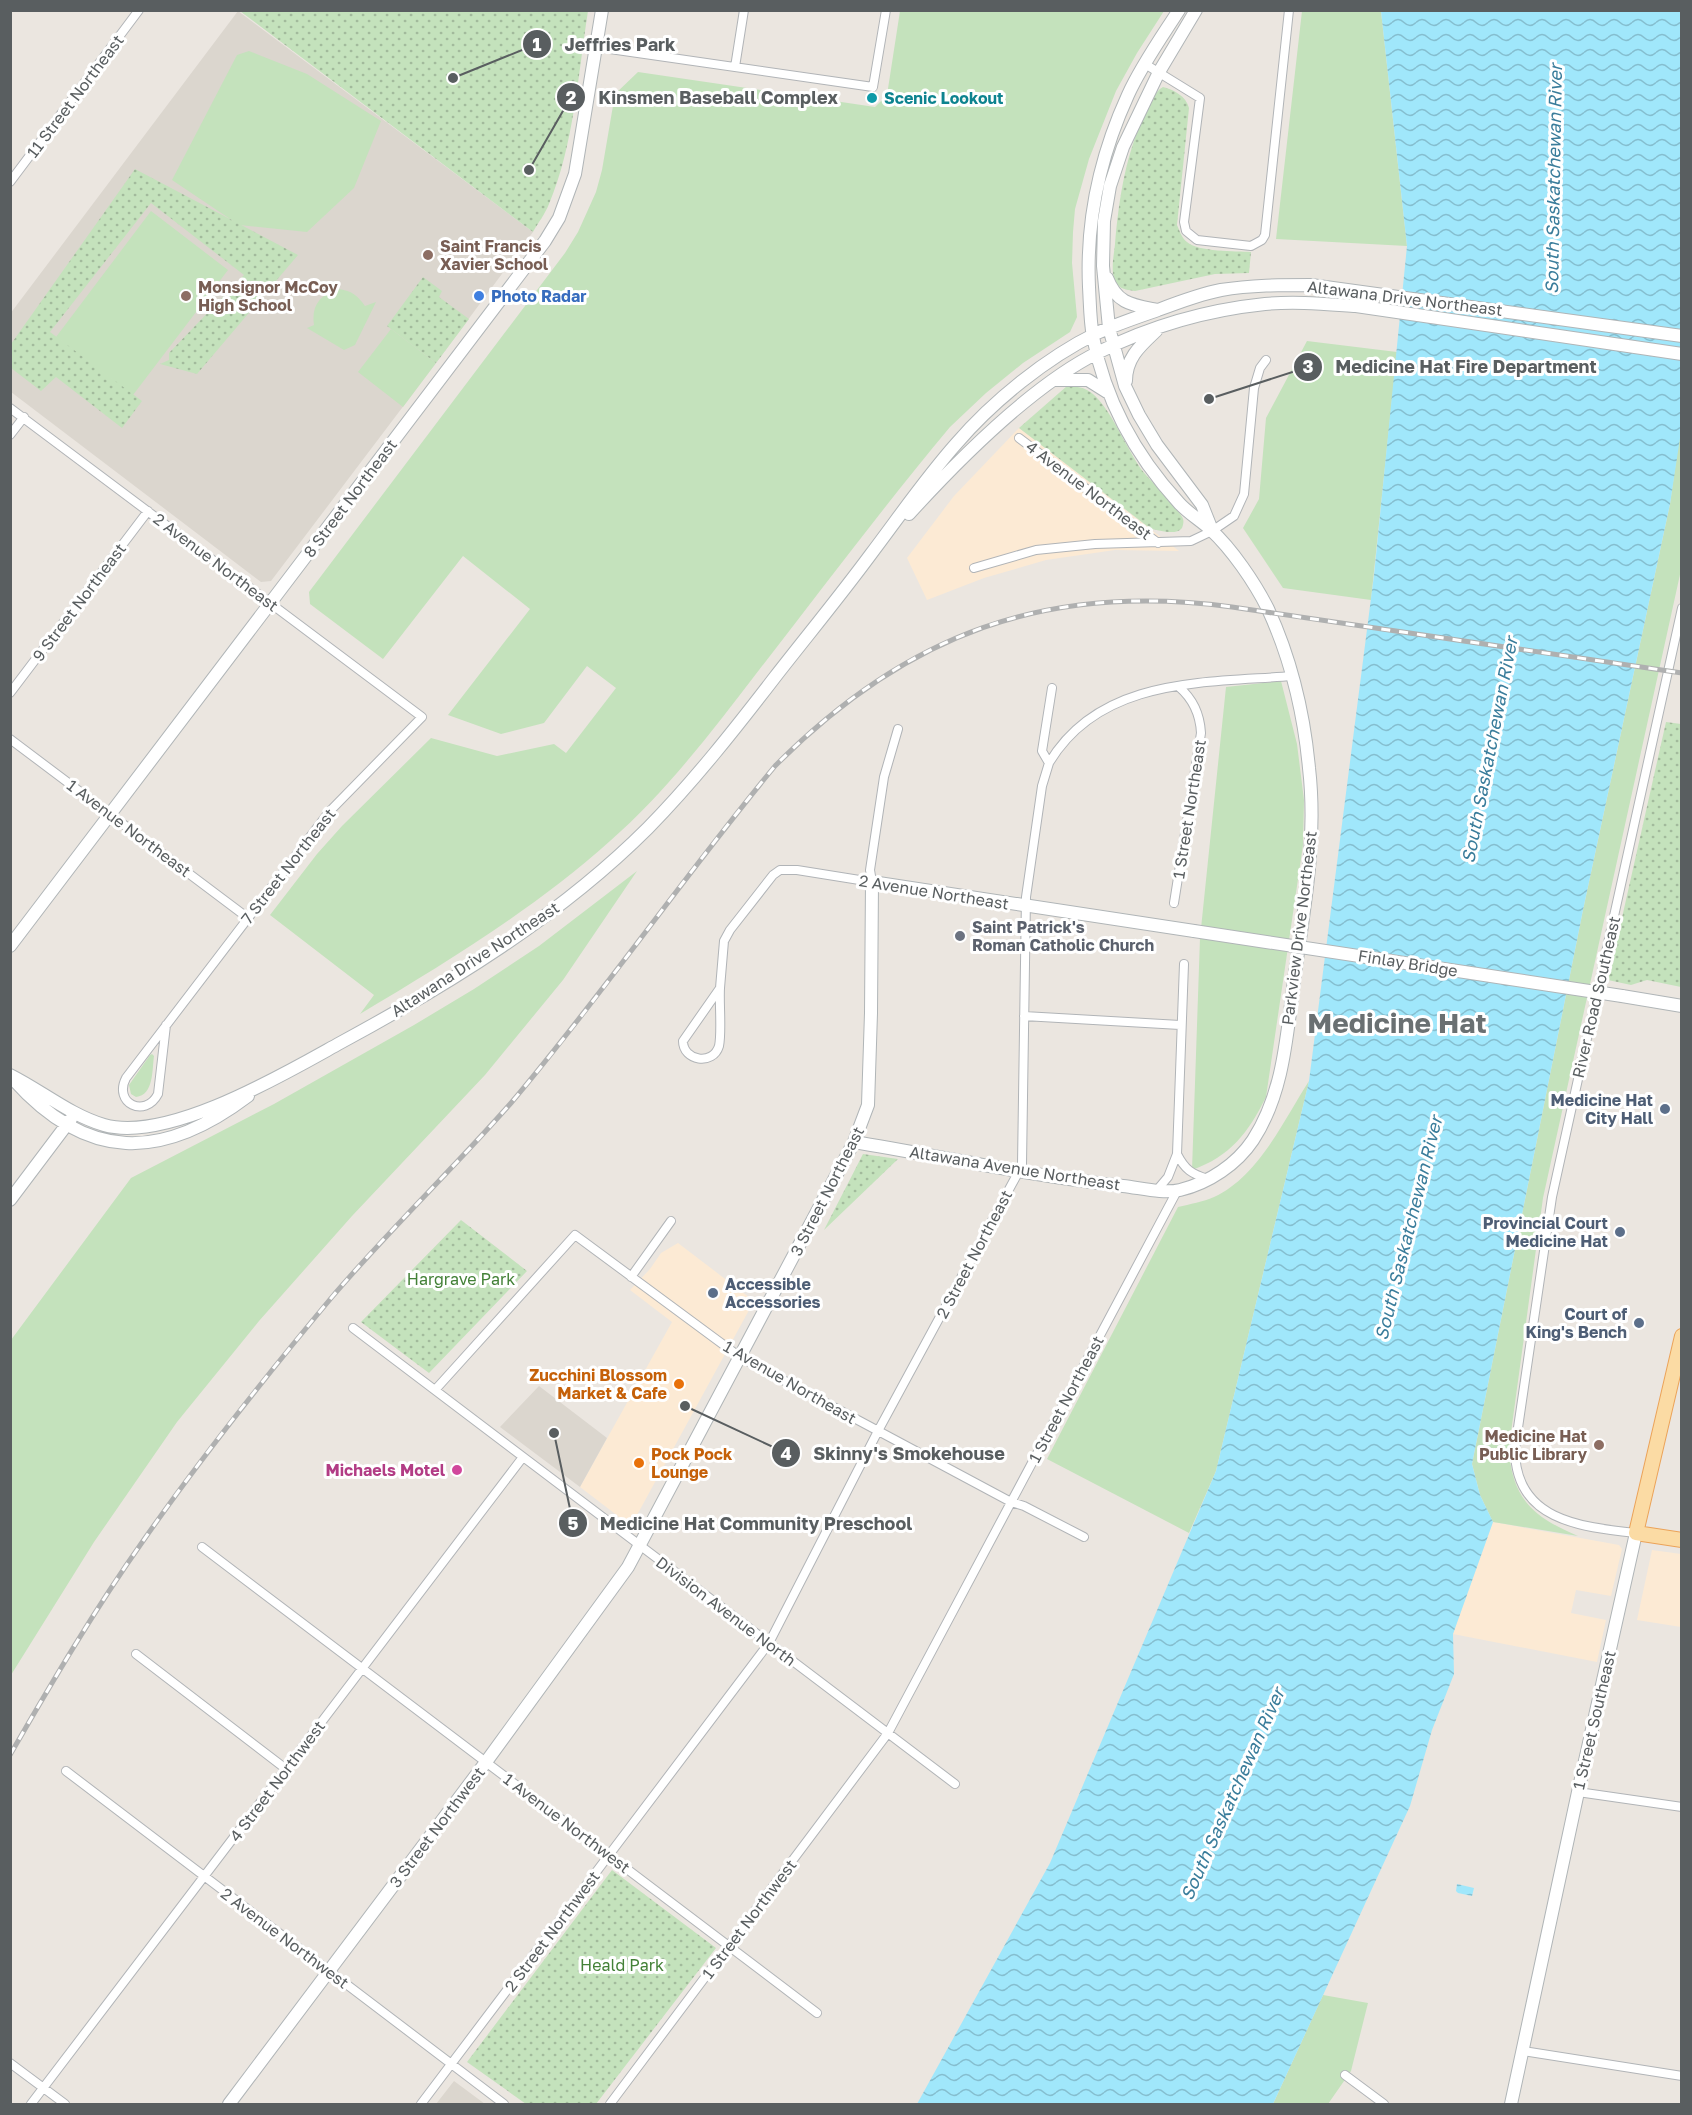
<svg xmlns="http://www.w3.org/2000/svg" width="1692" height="2115" viewBox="0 0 1692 2115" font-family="'Golos Text',sans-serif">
  <defs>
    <pattern id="park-dots" width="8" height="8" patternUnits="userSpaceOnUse" patternTransform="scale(1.5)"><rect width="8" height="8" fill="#c4e2bc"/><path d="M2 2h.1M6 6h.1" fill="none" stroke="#a2ba9c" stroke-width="1.8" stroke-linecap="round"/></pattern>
    <pattern id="water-waves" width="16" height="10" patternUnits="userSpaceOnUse" patternTransform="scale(1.5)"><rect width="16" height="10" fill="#a0e7fb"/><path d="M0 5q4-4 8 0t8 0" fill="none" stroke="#85becf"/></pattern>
  </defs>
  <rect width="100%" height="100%" fill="#ebe6e0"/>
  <!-- commercial -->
  <path fill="#fcead4" d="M1019,428L1179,551L1115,550L1046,560L984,578L927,600L907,558L954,496Z
    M678,1243L754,1301L631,1526L580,1487L672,1322L630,1290L650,1269L661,1253Z
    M1493,1522L1619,1545L1622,1549L1611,1596L1576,1590L1571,1613L1606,1620L1597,1662L1453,1634Z
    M1652,1550L1681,1554V1627L1637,1620Z"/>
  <!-- education -->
  <path fill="#dbd6ce" d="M238,11L533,232L436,363L271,581L261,582L11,392L10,314Z
    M539,1386L607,1438L580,1487L500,1427Z
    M454,2081L485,2104H436Z"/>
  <!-- green -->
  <path fill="#c4e2bc" d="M900,11H1164L1137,53L1116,91L1089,159L1075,209L1073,232L1072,263L1077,317L1070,332L1023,363L986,393L950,427C884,506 822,589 759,670C713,730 667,791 610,841C534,909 447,962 360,1014L374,995L270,915L317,854L342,826L431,738L497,756L554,744L566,753L616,688L587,666L544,723L501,734L448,715L530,609L463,556L383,659L310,604L309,592L565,253L578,232L596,192L602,170L615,94L638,72L875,107L887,95Z
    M1302,11H1381L1407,246L1276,239Z
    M249,51L307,74L381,121L354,188L307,232L239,225L172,180L237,55Z
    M151,211L228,270L133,395L56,337Z
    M339,289C352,291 358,296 365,306L376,302L355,345L344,350L307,328L314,325C311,306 320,294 339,289Z
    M391,329L436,363L403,407L358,372Z
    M1307,341L1397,352L1371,600L1283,588L1243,528L1259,499L1266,418Z
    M1681,425V570L1543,1198L1509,1447C1511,1498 1533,1517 1578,1536L1493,1522L1480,1495L1472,1464L1583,910L1670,504Z
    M1281,681L1297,744L1304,800L1303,845L1266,1097C1248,1133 1231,1156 1192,1170L1200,938L1226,687Z
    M637,871L563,980L485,1075L352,1216L259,1321L177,1422L94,1542L11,1675V1340L131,1178L274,1104L414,1025L474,989L539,946Z
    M152,1054L154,1056C152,1070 154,1095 136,1097L131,1094L129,1085L150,1055Z
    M1309,1081L1216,1471L1189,1533L1047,1459L1178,1207C1190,1204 1203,1202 1214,1197C1258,1177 1284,1120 1309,1081Z
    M1323,1995L1368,2003L1351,2071L1328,2104H1273Z"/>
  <!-- park -->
  <path fill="url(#park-dots)" d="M240,11H588C578,74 574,145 549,204C545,214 538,223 533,232Z
    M1163,87C1174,90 1186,96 1189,108L1177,225C1180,232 1182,238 1187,242C1198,252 1236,251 1251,252L1249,273L1215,274L1135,291C1129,290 1122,290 1118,285C1109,276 1114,255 1115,244C1119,197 1126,152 1147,109C1152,101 1154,92 1163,87Z
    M135,169L298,255L197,374L160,364L169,360V353L244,275L151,203L50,332L142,401L122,428L56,377L41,391L11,368V344Z
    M423,277L442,291L439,297L469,319L436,363L387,326Z
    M1067,386C1077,386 1086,388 1093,394C1110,408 1127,449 1141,469C1148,478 1182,513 1183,519C1184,522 1183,525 1182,528C1176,536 1159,530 1151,529L1019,428Z
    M1666,722L1681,724V987L1647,980L1631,985L1608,980Z
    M863,1154L898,1159L824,1230Z
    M461,1220L527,1271L429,1373L361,1322Z
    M612,1870L716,1948L596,2104H526L467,2062Z"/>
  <!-- water -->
  <path fill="url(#water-waves)" d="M1381,11H1681L1682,425L1670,504L1583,910L1472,1464L1480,1495L1493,1522L1453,1634L1454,1674L1432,1730L1410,1806L1273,2104H917L1050,1863L1216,1471L1309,1081L1374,575L1407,246Z
    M1457,1884L1474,1888L1472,1896L1458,1893L1456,1891Z"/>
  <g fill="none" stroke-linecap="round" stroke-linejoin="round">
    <defs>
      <path id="street" d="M596,47L873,87L886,10
        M1145,64L1200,98L1184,222L1186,231L1197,240L1251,246L1262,240L1265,235L1289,10
        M735,67L744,10
        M10,182L139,10
        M10,408L422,717L329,812L126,1078C113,1103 145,1119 158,1094L166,1025
        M10,435L24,417
        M1019,438L1158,543
        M974,568L1036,550L1095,544L1191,541L1212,531L1234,516L1244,494L1254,388L1260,368L1266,360
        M10,693L148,511
        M10,739L248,918
        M1049,763C1100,677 1205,683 1292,676
        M1174,903L1201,733C1200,714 1193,699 1179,687
        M720,988C719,1003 722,1032 719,1046C713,1066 683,1061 683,1041L720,988L724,941L730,930L773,875L780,870H797L872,882L870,870L884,777L898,729
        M1024,1016L1180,1025
        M1177,1154C1185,1170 1192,1174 1208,1179
        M1157,1190L1168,1177L1177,1154L1184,964
        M631,1277L671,1221
        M353,1328L955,1784
        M435,1390L575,1235L740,1357L1011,1502L1024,1506L1084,1537
        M1636,1533C1580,1527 1514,1520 1515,1448L1552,1197L1682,608
        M202,1547L817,2013
        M136,1654L286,1769
        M66,1771L504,2104
        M1578,1792L1682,1807
        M1523,2051L1682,2076
        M10,2063L65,2104
        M1345,2075L1384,2104
        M31,2104L523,1457
        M421,2104L769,1643L878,1431L1019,1171L1022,1164L1026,897L1042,786L1049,763L1042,751L1052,688
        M610,2104L888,1733L1177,1191"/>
      <path id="secondary" d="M1196,10L1159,72L1123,147L1110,186L1104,221L1103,266L1109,328L1125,386L1139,415L1157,445L1202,505L1212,530
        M1107,278C1117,304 1132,305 1157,310
        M1055,380H1088L1107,392
        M1126,381C1126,358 1140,346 1156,331
        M909,514C960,458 1032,385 1099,352C1151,326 1207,310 1265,304C1295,301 1326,304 1356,306L1682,354
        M10,946L545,241L559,218L575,174L602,10
        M1622,996L1682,1006
        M10,1075C42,1091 70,1115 104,1125C168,1143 284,1074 340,1043C449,984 560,916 648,828C694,781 735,729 775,677C807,636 840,596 871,554C899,517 925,479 956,444C993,401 1046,358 1097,333C1117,324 1138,317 1158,310C1179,302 1200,294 1221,290C1251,285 1281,285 1311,285L1682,336
        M13,1079C87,1162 162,1161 248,1096
        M854,1142C944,1157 1033,1176 1123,1186C1141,1188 1163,1194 1180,1190C1209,1183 1237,1164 1253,1140C1285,1091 1287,1030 1295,973C1305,905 1317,837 1309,768C1304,714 1291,659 1268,609C1255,583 1232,549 1210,529C1200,520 1188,513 1179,503C1136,456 1105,400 1093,337C1090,321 1090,304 1089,287C1086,221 1100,156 1128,95C1141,66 1161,38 1179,10
        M10,1200L71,1119
        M229,2104L486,1762L628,1567L854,1142L868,1105L871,1013L872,882L1194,931
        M1511,2104L1578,1792L1636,1533"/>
      <path id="primary" d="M1682,1336L1636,1533L1682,1540"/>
    </defs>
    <!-- street casing -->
    <use href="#street" stroke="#b1b4b7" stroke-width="10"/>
    <!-- secondary casing -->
    <use href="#secondary" stroke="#b0b5b7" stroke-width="14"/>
    <!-- primary casing -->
    <use href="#primary" stroke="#eba359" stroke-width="16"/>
    <!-- street -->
    <use href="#street" stroke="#fff" stroke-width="8"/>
    <!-- secondary -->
    <use href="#secondary" stroke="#fff" stroke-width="12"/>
    <!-- primary -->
    <use href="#primary" stroke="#fbdba4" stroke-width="14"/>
    <defs>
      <path id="rail" d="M10,1755C52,1682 95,1609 143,1541C202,1456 266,1376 332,1297C389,1230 453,1169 511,1103C603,994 684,876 775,766C906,634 1046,582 1232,607L1682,673"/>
    </defs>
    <!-- rail casing -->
    <use href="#rail" stroke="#afb0b0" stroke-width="5"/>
    <!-- rail -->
    <use href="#rail" stroke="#fff" stroke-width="3" stroke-dasharray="9" stroke-linecap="butt"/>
    <defs>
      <path id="secondary-bridge" d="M1194,931L1622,996"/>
    </defs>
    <!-- secondary-bridge casing -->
    <use href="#secondary-bridge" stroke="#b0b5b7" stroke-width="14" stroke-linecap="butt"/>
    <!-- secondary-bridge -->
    <use href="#secondary-bridge" stroke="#fff" stroke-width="12"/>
  </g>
  <!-- markers -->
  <circle fill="#0f9aa8" stroke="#fff" stroke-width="2" cx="872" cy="98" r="6"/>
  <g fill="#8d6e63" stroke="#fff" stroke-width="2">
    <circle cx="428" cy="255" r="6"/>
    <circle cx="186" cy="296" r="6"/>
    <circle cx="1599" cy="1445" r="6"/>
  </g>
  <circle fill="#3f7fe0" stroke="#fff" stroke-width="2" cx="479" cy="296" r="6"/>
  <circle fill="#6b7280" stroke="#fff" stroke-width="2" cx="960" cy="936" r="6"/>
  <g fill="#5c6f8a" stroke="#fff" stroke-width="2">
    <circle cx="1665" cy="1109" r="6"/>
    <circle cx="1620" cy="1232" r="6"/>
    <circle cx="713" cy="1293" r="6"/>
    <circle cx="1639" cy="1323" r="6"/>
  </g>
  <g fill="#e8710a" stroke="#fff" stroke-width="2">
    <circle cx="679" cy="1384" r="6"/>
    <circle cx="639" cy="1463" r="6"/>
  </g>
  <circle fill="#d1479c" stroke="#fff" stroke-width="2" cx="457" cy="1470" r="6"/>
  <g text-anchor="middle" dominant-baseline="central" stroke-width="6" stroke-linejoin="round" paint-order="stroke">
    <!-- street labels -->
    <g font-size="16" fill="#595e60" stroke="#fff">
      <text transform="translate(75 96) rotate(-53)">11 Street Northeast</text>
      <text transform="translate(1405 298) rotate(7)">Altawana Drive Northeast</text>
      <text transform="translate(1089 490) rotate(37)">4 Avenue Northeast</text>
      <text transform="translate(350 498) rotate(-53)">8 Street Northeast</text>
      <text transform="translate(216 562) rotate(37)">2 Avenue Northeast</text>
      <text transform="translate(79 602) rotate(-53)">9 Street Northeast</text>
      <text transform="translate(1189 809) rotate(-81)">1 Street Northeast</text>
      <text transform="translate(129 828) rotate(37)">1 Avenue Northeast</text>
      <text transform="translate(288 866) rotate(-52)">7 Street Northeast</text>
      <text transform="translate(934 892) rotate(9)">2 Avenue Northeast</text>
      <text transform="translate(1299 928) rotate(-83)">Parkview Drive Northeast</text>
      <text transform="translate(475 959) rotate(-33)">Altawana Drive Northeast</text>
      <text transform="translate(1408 963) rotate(9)">Finlay Bridge</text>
      <text transform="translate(1596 997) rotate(-77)">River Road Southeast</text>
      <text transform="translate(1015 1168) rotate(9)">Altawana Avenue Northeast</text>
      <text transform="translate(827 1191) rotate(-63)">3 Street Northeast</text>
      <text transform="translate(974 1254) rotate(-62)">2 Street Northeast</text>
      <text transform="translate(790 1382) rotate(30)">1 Avenue Northeast</text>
      <text transform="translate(1066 1399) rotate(-62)">1 Street Northeast</text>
      <text transform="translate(726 1611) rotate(37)">Division Avenue North</text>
      <text transform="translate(1594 1720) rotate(-77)">1 Street Southeast</text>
      <text transform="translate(277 1781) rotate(-53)">4 Street Northwest</text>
      <text transform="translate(567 1823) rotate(37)">1 Avenue Northwest</text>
      <text transform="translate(437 1827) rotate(-53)">3 Street Northwest</text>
      <text transform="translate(749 1919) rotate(-53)">1 Street Northwest</text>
      <text transform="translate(552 1931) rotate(-53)">2 Street Northwest</text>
      <text transform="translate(285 1938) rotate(37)">2 Avenue Northwest</text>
    </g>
    <!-- culture labels -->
    <g font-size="16" font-weight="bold" fill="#0d838f" stroke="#fff" text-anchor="start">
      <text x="884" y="98">Scenic Lookout</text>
    </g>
    <!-- education labels -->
    <g font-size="16" font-weight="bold" fill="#785e54" stroke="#fff" text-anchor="start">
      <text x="440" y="246">Saint Francis<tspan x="440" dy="18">Xavier School</tspan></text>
      <text x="198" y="287">Monsignor McCoy<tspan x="198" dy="18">High School</tspan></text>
      <text x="1587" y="1436" text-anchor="end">Medicine Hat<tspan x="1587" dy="18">Public Library</tspan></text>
    </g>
    <!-- shop labels -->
    <g font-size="16" font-weight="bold" fill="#366cbe" stroke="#fff" text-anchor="start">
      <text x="491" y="296">Photo Radar</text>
    </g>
    <!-- worship labels -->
    <g font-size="16" font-weight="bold" fill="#5b616d" stroke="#fff" text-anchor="start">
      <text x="972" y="927">Saint Patrick's<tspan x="972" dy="18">Roman Catholic Church</tspan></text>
    </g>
    <!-- service labels -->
    <g font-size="16" font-weight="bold" fill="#4e5e75" stroke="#fff" text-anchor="end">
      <text x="1653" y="1100">Medicine Hat<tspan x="1653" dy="18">City Hall</tspan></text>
      <text x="1608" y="1223">Provincial Court<tspan x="1608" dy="18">Medicine Hat</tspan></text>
      <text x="725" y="1284" text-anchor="start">Accessible<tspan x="725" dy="18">Accessories</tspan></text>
      <text x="1627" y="1314">Court of<tspan x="1627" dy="18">King's Bench</tspan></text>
    </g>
    <!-- park labels -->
    <g font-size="16" fill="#438137" stroke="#fff">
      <text x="461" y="1279">Hargrave Park</text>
      <text x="622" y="1965">Heald Park</text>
    </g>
    <!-- food labels -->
    <g font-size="16" font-weight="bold" fill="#c56008" stroke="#fff" text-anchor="end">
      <text x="667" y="1375">Zucchini Blossom<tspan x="667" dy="18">Market &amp; Cafe</tspan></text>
      <text x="651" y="1454" text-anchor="start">Pock Pock<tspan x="651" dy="18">Lounge</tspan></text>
    </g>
    <!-- hotel labels -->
    <g font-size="16" font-weight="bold" fill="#b23c85" stroke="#fff" text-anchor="end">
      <text x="445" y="1470">Michaels Motel</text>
    </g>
    <!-- water labels -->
    <g font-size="18" font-style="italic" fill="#3a7d9b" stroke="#fff">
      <text transform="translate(1553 179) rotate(-89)">South Saskatchewan River</text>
      <text transform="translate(1489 750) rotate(-79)">South Saskatchewan River</text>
      <text transform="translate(1408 1228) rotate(-76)">South Saskatchewan River</text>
      <text transform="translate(1232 1794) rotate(-66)">South Saskatchewan River</text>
    </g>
    <!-- town labels -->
    <g font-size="28" font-weight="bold" fill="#6a7072" stroke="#fff">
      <text x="1397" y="1022">Medicine Hat</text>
    </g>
  </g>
  <!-- callouts -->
  <path fill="none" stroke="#595e60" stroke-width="2" d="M453 78L537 44M529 170L571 97M1209 399L1308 367M685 1406L786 1453M554 1433L573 1523"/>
  <g fill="#595e60" stroke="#fff" stroke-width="2">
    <circle cx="453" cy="78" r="6"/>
    <circle cx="529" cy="170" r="6"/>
    <circle cx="1209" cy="399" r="6"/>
    <circle cx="685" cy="1406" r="6"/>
    <circle cx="554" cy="1433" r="6"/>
    <circle cx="537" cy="44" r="15"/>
    <circle cx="571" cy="97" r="15"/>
    <circle cx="1308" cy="367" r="15"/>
    <circle cx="786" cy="1453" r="15"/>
    <circle cx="573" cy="1523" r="15"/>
  </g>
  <g font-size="18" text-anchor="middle" font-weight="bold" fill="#fff">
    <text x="537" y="51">1</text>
    <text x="571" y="104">2</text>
    <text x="1308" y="373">3</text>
    <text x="786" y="1460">4</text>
    <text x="573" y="1530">5</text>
  </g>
  <g font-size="18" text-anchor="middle" font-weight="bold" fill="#595e60" stroke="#fff" stroke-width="6" stroke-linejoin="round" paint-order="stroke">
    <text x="620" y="51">Jeffries Park</text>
    <text x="718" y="104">Kinsmen Baseball Complex</text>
    <text x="1466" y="373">Medicine Hat Fire Department</text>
    <text x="909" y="1460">Skinny's Smokehouse</text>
    <text x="756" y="1530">Medicine Hat Community Preschool</text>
  </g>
  <!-- border -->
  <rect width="1692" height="2115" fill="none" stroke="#595e60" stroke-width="24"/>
</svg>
